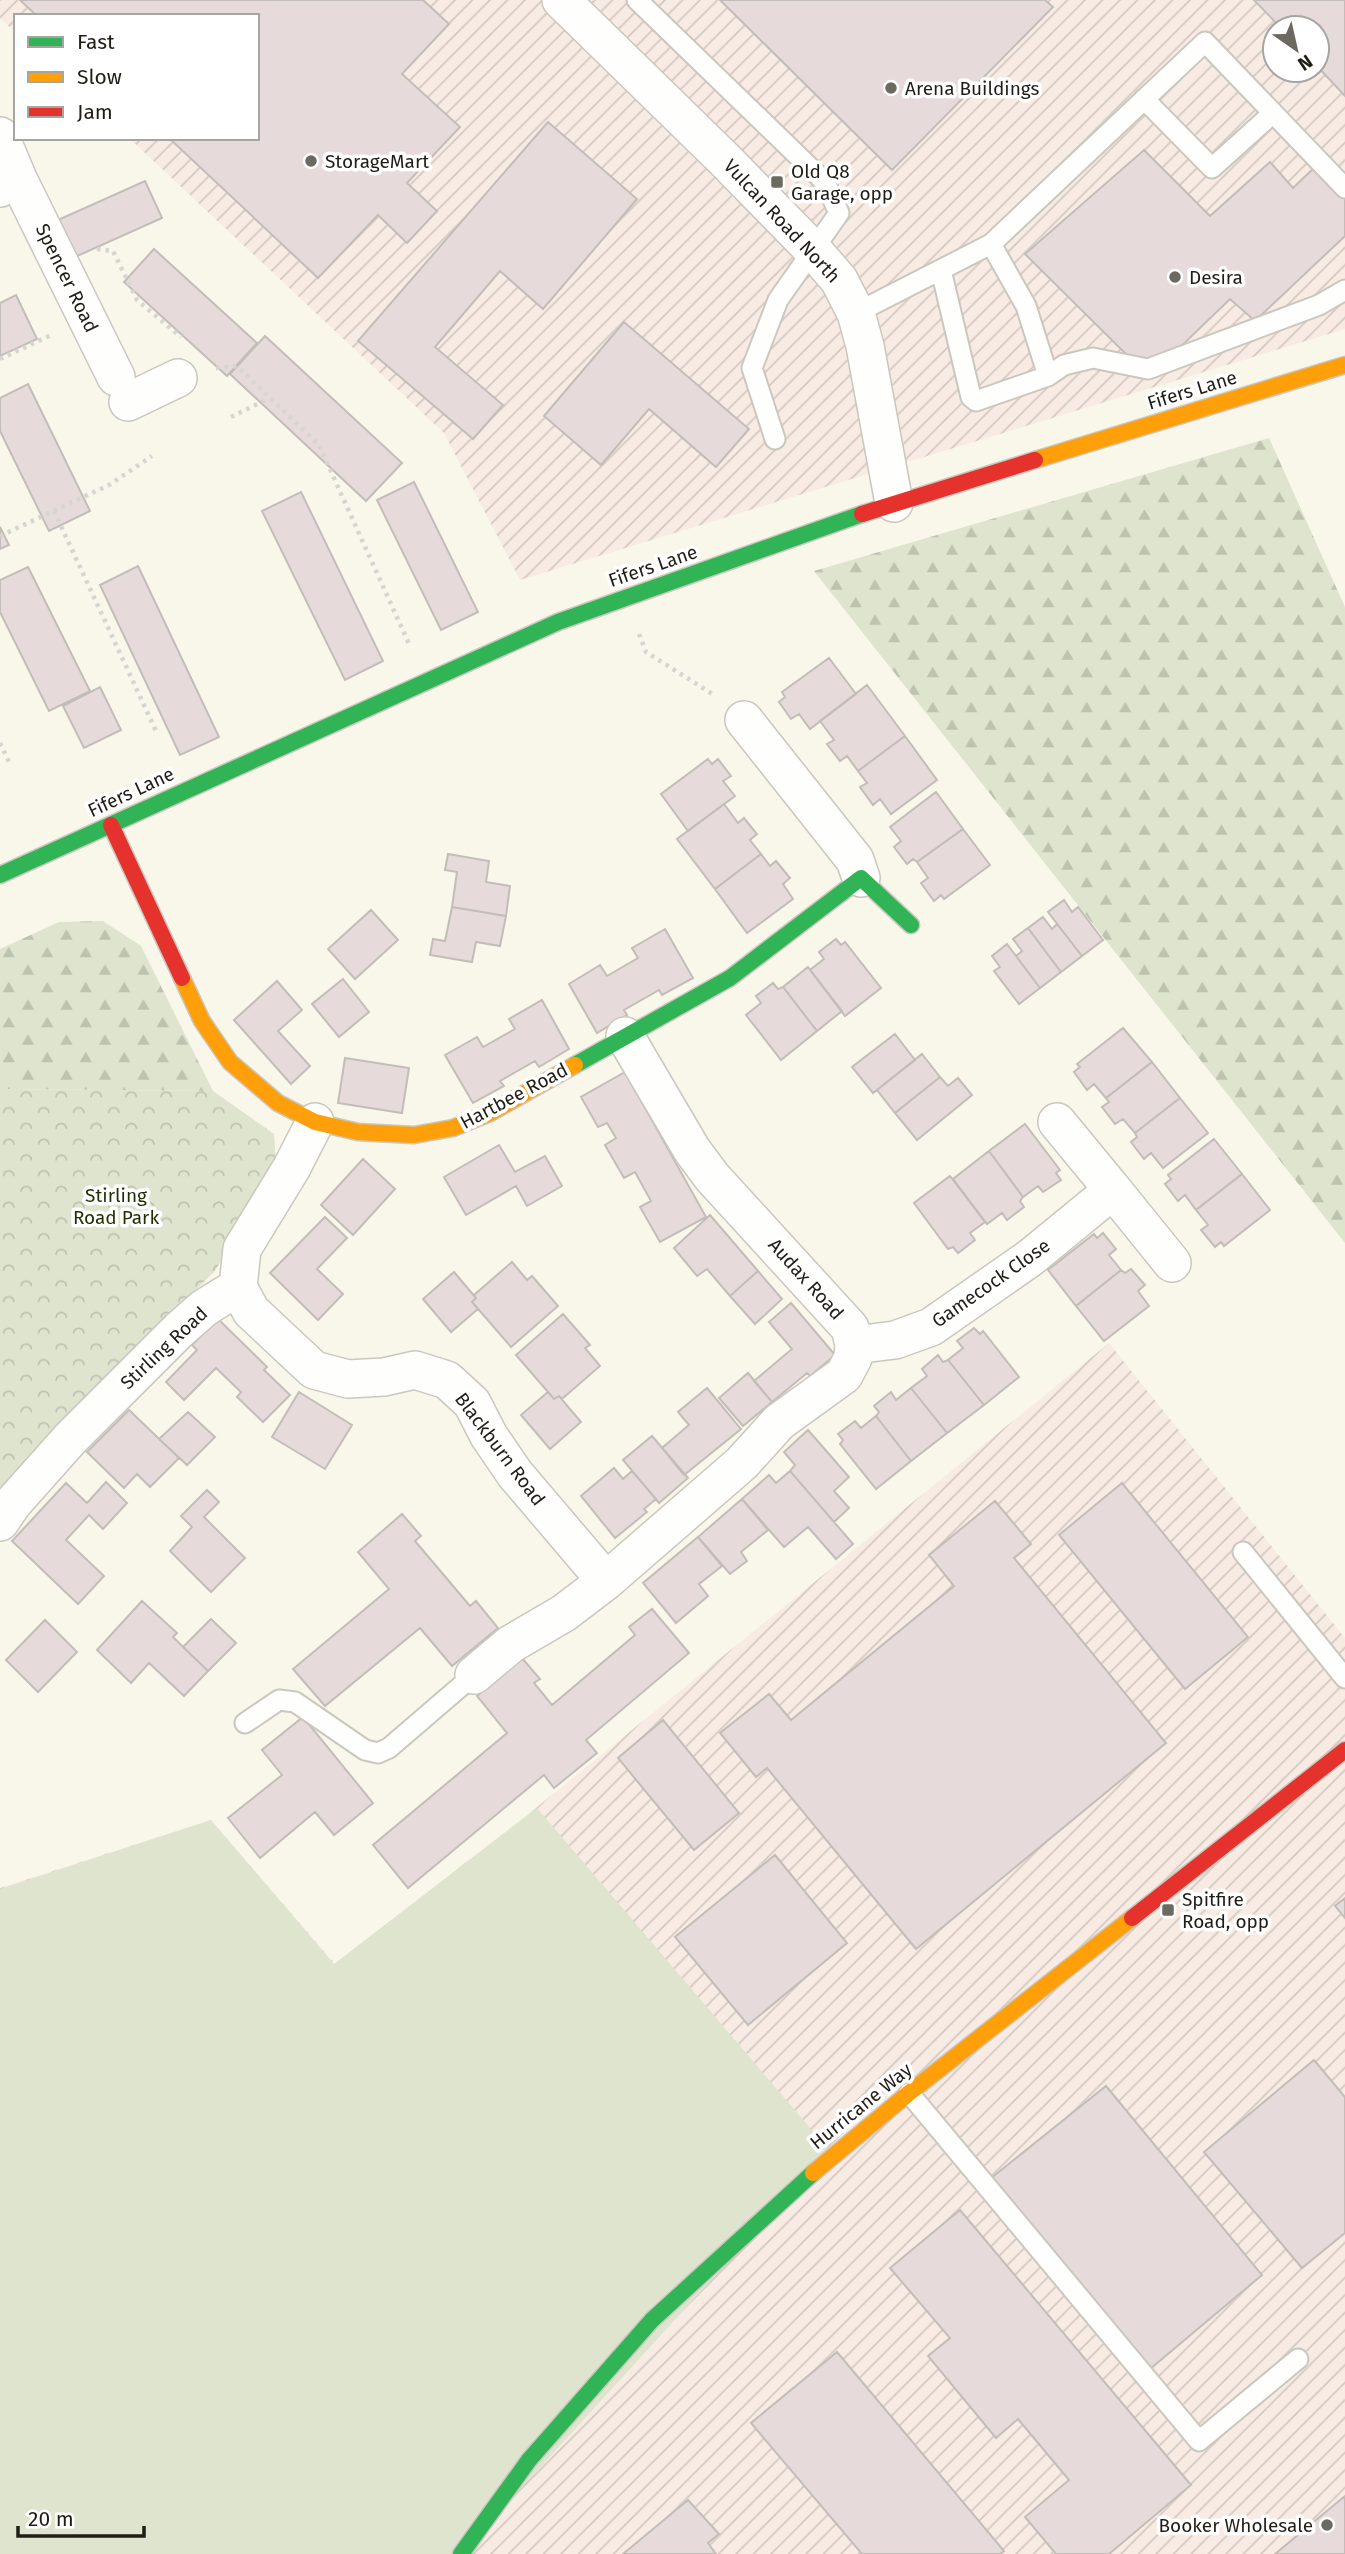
<svg xmlns="http://www.w3.org/2000/svg" width="1345" height="2554" viewBox="0 0 1345 2554" font-family="'Fira Sans',sans-serif">
  <defs>
    <pattern id="industrial-furrows" width="10" height="10" patternUnits="userSpaceOnUse" patternTransform="scale(1.75)"><rect width="10" height="10" fill="#f8ebe3"/><path d="M-1 1l2-2M0 10L10 0M9 11l2-2" fill="none" stroke="#d4c9c2"/></pattern>
    <pattern id="forest-firs" width="22" height="20" patternUnits="userSpaceOnUse" patternTransform="scale(1.75)"><rect width="22" height="20" fill="#dee4ce"/><path d="M5 1l3.5 6h-7zM16 11l3.5 6h-7z" fill="#bec3b0"/></pattern>
    <pattern id="park-crowns" width="20" height="18" patternUnits="userSpaceOnUse" patternTransform="scale(1.75)"><rect width="20" height="18" fill="#dee4ce"/><path d="M2 6a3 3 0 1 1 6 0M12 15a3 3 0 1 1 6 0" fill="none" stroke="#bec3b0"/></pattern>
  </defs>
  <rect width="100%" height="100%" fill="#f9f6ea"/>
  <!-- industrial -->
  <path fill="url(#industrial-furrows)" fill-rule="evenodd" d="M0,0H1345V329L520,580L444,433L129,138H257V16H16V33L0,18ZM1275,28H1317V70H1275Z
    M1109,1343L1345,1638V2554H0V1888L211,1820L335,1964L537,1807Z"/>
  <!-- green -->
  <path fill="#dee4ce" d="M537,1808L834,2156L797,2186L461,2554H0V1889L211,1820L334,1964Z"/>
  <!-- forest -->
  <path fill="url(#forest-firs)" d="M1269,438L1345,607V1243L814,571Z
    M103,921L141,946L213,1091L0,1089V949L59,922Z"/>
  <!-- park -->
  <path fill="url(#park-crowns)" d="M0,1089L213,1091L274,1134L276,1163L215,1271L66,1417L0,1494Z"/>
  <!-- building -->
  <path fill="#e6dbda" stroke="#c3bdba" stroke-width="2" d="M20,0H423L449,24L402,74L460,127L407,183L437,211L407,243L378,215L318,278L169,138H257V16H37Z
    M720,0H1045L1053,7L892,170Z
    M1254,0H1345V96L1317,66V28H1281Z
    M548,122L637,199L543,309L500,271L435,347L503,405L473,439L358,341Z
    M1144,150L1210,216L1270,162L1293,188L1317,165L1345,194V236L1255,321L1230,299L1172,355L1155,363L1133,361L1025,254Z
    M145,181L162,218L75,257L58,220Z
    M154,249L257,343L227,376L124,282Z
    M16,295L37,339L0,356V303Z
    M624,322L749,429L716,467L649,409L601,465L544,416Z
    M265,336L402,463L366,501L230,374Z
    M28,384L90,511L49,531L0,431V398Z
    M414,482L478,612L441,630L377,500Z
    M301,492L383,661L345,680L262,511Z
    M0,527L9,545L0,549Z
    M138,566L219,737L180,755L100,585Z
    M28,567L90,691L49,711L0,612V580Z
    M829,658L856,694L810,729L799,714L791,719L779,702L785,697L782,692Z
    M867,685L905,736L858,771L847,756L840,761L827,744L834,740L820,721Z
    M100,687L121,730L84,748L63,706Z
    M905,736L937,780L891,814L880,799L873,805L860,787L867,783L858,771Z
    M708,759L712,764L718,759L731,776L723,781L735,796L688,831L661,794Z
    M936,792L963,829L917,862L913,859L907,864L894,847L901,841L890,827Z
    M724,804L738,823L744,818L757,834L750,840L761,854L715,889L677,839Z
    M963,829L990,865L944,899L941,895L934,901L921,883L928,878L917,862Z
    M448,854L489,861L486,882L510,886L506,916L452,907L457,872L445,870Z
    M761,854L770,866L776,861L790,878L783,884L793,899L747,933L715,889Z
    M1064,900L1072,912L1078,907L1103,940L1082,956L1048,912Z
    M452,907L506,916L500,946L476,942L472,962L430,955L433,939L445,941Z
    M371,910L398,940L355,979L328,949Z
    M1043,917L1052,929L1057,924L1082,956L1061,972L1028,928Z
    M1028,928L1061,972L1040,988L1016,956L1022,951L1013,939Z
    M665,929L693,978L662,995L659,990L624,1010L627,1015L597,1033L569,984L600,965L607,976L638,958L632,948Z
    M836,939L841,945L845,942L881,988L845,1016L810,970L824,959L819,952Z
    M1007,944L1040,988L1019,1004L994,971L1000,967L992,956Z
    M808,967L842,1011L817,1031L783,987Z
    M343,979L369,1012L339,1037L312,1004Z
    M277,981L302,1010L278,1031L310,1066L291,1084L234,1020Z
    M773,983L778,989L783,987L817,1031L781,1060L746,1015L761,1003L756,996Z
    M542,1000L569,1049L539,1067L535,1061L500,1081L504,1086L473,1103L445,1055L477,1037L483,1047L515,1029L509,1019Z
    M1123,1028L1152,1062L1106,1098L1094,1084L1087,1090L1074,1072L1080,1067L1077,1064Z
    M895,1034L915,1060L873,1093L852,1067Z
    M922,1054L940,1077L895,1113L877,1090Z
    M345,1058L409,1068L402,1113L338,1103Z
    M1152,1062L1180,1098L1135,1133L1123,1119L1115,1124L1102,1107L1109,1102L1106,1098Z
    M625,1072L706,1217L660,1242L640,1207L651,1201L635,1172L624,1178L605,1145L616,1138L607,1123L598,1127L581,1097Z
    M940,1077L948,1086L958,1078L972,1095L917,1140L895,1113Z
    M1180,1098L1208,1133L1163,1168L1151,1153L1144,1159L1131,1142L1137,1137L1135,1133Z
    M1025,1124L1060,1170L1056,1173L1061,1180L1043,1192L1038,1186L1023,1197L989,1151Z
    M1214,1139L1242,1174L1196,1210L1185,1195L1178,1201L1165,1184L1171,1179L1168,1175Z
    M499,1145L515,1172L545,1156L562,1186L527,1206L516,1186L466,1215L444,1177Z
    M989,1151L1023,1197L1020,1201L1024,1207L1007,1220L1002,1213L987,1224L953,1179Z
    M363,1159L395,1189L353,1235L321,1205Z
    M1242,1174L1270,1210L1224,1246L1221,1242L1215,1247L1201,1230L1208,1225L1196,1210Z
    M950,1176L985,1222L970,1233L975,1240L958,1253L953,1247L948,1249L914,1203Z
    M710,1215L758,1271L730,1296L707,1269L697,1276L674,1248Z
    M325,1217L347,1238L317,1269L343,1294L318,1320L270,1273Z
    M1103,1233L1116,1249L1109,1255L1121,1270L1076,1306L1048,1270L1094,1234L1097,1238Z
    M512,1262L527,1280L532,1276L558,1306L511,1347L472,1302L476,1298L474,1295Z
    M1131,1269L1145,1285L1138,1291L1149,1306L1104,1341L1076,1306L1121,1270L1125,1273Z
    M758,1271L782,1299L755,1324L730,1296Z
    M454,1272L476,1298L472,1302L478,1309L451,1332L423,1299Z
    M791,1303L835,1355L810,1376L807,1373L772,1402L754,1381L792,1349L769,1322Z
    M563,1314L590,1345L585,1348L600,1366L562,1399L559,1396L554,1399L516,1355Z
    M218,1319L267,1367L264,1370L290,1395L263,1422L237,1397L241,1392L216,1368L184,1400L166,1382L197,1350L192,1345Z
    M974,1328L980,1334L983,1331L1019,1377L984,1405L948,1360L963,1348L957,1341Z
    M938,1355L943,1362L948,1360L984,1405L947,1433L911,1388L927,1376L922,1369Z
    M748,1373L772,1402L743,1426L719,1398Z
    M707,1388L741,1429L684,1475L662,1448L689,1425L678,1412Z
    M911,1388L947,1433L911,1461L876,1416L879,1412L874,1406L891,1392L896,1400Z
    M299,1392L352,1425L325,1469L272,1437Z
    M548,1392L554,1399L559,1396L581,1422L550,1449L521,1415Z
    M129,1410L179,1458L150,1487L137,1474L124,1488L87,1452Z
    M188,1412L215,1437L187,1465L159,1439Z
    M876,1416L911,1461L876,1489L840,1444L843,1440L838,1434L855,1421L861,1428Z
    M808,1430L849,1477L834,1491L849,1508L834,1522L790,1471L795,1465L784,1452Z
    M652,1436L688,1478L659,1503L623,1460Z
    M614,1468L623,1479L632,1471L656,1499L644,1509L647,1512L615,1538L581,1496Z
    M790,1471L853,1544L836,1559L808,1527L784,1547L742,1499L769,1475L776,1483Z
    M106,1482L127,1503L103,1529L89,1515L66,1540L104,1576L78,1604L12,1541L66,1483L87,1503Z
    M1122,1483L1248,1637L1185,1689L1059,1535Z
    M207,1490L219,1502L204,1517L245,1558L211,1592L170,1551L192,1527L181,1516Z
    M742,1499L768,1530L741,1552L747,1561L730,1574L698,1537Z
    M995,1501L1031,1544L1014,1558L1166,1743L916,1949L767,1768L756,1777L720,1733L769,1694L791,1720L954,1586L929,1555Z
    M402,1514L421,1536L415,1541L470,1606L476,1601L498,1628L452,1666L420,1628L325,1706L293,1669L389,1589L358,1552Z
    M698,1537L722,1566L699,1584L708,1596L676,1623L643,1583Z
    M142,1601L177,1633L173,1637L208,1671L184,1696L149,1663L131,1683L97,1650Z
    M652,1609L689,1653L586,1740L597,1753L554,1788L544,1775L408,1888L373,1845L507,1733L477,1696L522,1658L540,1679L534,1683L552,1705L635,1635L629,1627Z
    M211,1619L236,1643L208,1671L183,1647Z
    M45,1620L77,1652L38,1692L6,1660Z
    M303,1717L373,1803L334,1835L315,1812L260,1858L228,1818L282,1775L262,1750Z
    M663,1720L739,1813L694,1850L618,1758Z
    M775,1855L847,1943L748,2025L675,1937Z
    M1345,1898V1918L1335,1906Z
    M1314,2060L1345,2097V2233L1302,2268L1204,2152Z
    M1106,2086L1262,2275L1150,2369L990,2179Z
    M960,2210L1191,2485L1109,2554H1056L1025,2517L1069,2480L1018,2419L996,2438L928,2356L950,2338L890,2268Z
    M837,2352L1004,2551L1000,2554H862L751,2423Z
    M1345,2496V2554H1275Z
    M688,2500L719,2534L708,2543L716,2554H623Z"/>
  <g fill="none" stroke-linecap="round" stroke-linejoin="round">
    <defs>
      <path id="lane" d="M637,0L825,182L839,213L778,300L752,368L775,439
        M1144,99L1212,168L1273,113
        M991,244L1026,306L1048,376
        M941,270L971,397L976,401L1048,376L1064,365L1093,358L1148,369L1319,305L1345,290
        M856,313L991,244L1205,42L1345,188
        M1243,1552L1345,1678
        M245,1723L279,1700L295,1702L365,1750L378,1753L389,1748L474,1675
        M909,2093L1199,2441L1298,2359"/>
      <path id="street" d="M561,0L725,160L813,250L839,280L856,313L865,346L894,503
        M0,136L18,179L0,188
        M18,179L116,377
        M128,402L178,378
        M744,720L855,860L861,878
        M1057,1122L1113,1190
        M238,1287L251,1311L314,1370L348,1379L384,1377L415,1370L447,1380L472,1403L489,1436L515,1474L606,1581
        M854,1345L895,1340L931,1327L1030,1258L1113,1190L1172,1263
        M0,1522L13,1503L70,1439L179,1330L204,1308L238,1287L242,1249L292,1167L315,1122
        M474,1675L511,1644L564,1613L606,1581L742,1463L779,1422L844,1375L853,1358L854,1345L850,1328L712,1177L692,1150L625,1036"/>
      <path id="fast" d="M0,875L558,622L862,514
        M575,1065L730,978L861,878L911,925
        M461,2554L529,2460L652,2320L813,2173"/>
      <path id="slow" d="M1035,460L1345,365
        M182,978L202,1021L230,1062L278,1103L315,1122L358,1132L414,1135L453,1128L490,1113L575,1065
        M813,2173L909,2093L1132,1918"/>
      <path id="jam" d="M862,514L1035,460
        M111,825L182,978
        M1132,1918L1345,1750"/>
    </defs>
    <!-- lane casing -->
    <use href="#lane" stroke="#cac7bf" stroke-width="23"/>
    <!-- street casing -->
    <use href="#street" stroke="#cac7bf" stroke-width="40"/>
    <!-- fast casing -->
    <use href="#fast" stroke="#cac7bf" stroke-width="19"/>
    <!-- slow casing -->
    <use href="#slow" stroke="#cac7bf" stroke-width="19"/>
    <!-- jam casing -->
    <use href="#jam" stroke="#cac7bf" stroke-width="19"/>
    <!-- path -->
    <path stroke="#d5d5d1" stroke-width="4.5" stroke-dasharray="3.5 5" stroke-linecap="butt" d="M97,249L113,251L137,300L181,337
      M0,359L53,334
      M216,368L237,366L319,445L410,646
      M231,417L268,399
      M54,511L156,731
      M0,536L109,485L152,456
      M639,634L646,652L714,695
      M0,743L10,764"/>
    <!-- lane -->
    <use href="#lane" stroke="#fefefc" stroke-width="19"/>
    <!-- street -->
    <use href="#street" stroke="#fefefc" stroke-width="37"/>
    <!-- fast -->
    <use href="#fast" stroke="#30b455" stroke-width="16"/>
    <!-- slow -->
    <use href="#slow" stroke="#ff9f0a" stroke-width="16"/>
    <!-- jam -->
    <use href="#jam" stroke="#e5322d" stroke-width="16"/>
  </g>
  <!-- markers -->
  <g fill="#6b6960" stroke="#fff" stroke-width="2.5">
    <circle cx="891" cy="88" r="7"/>
    <circle cx="311" cy="161" r="7"/>
    <rect x="770" y="175" width="14" height="14" rx="3.5"/>
    <circle cx="1175" cy="277" r="7"/>
    <rect x="1161" y="1903" width="14" height="14" rx="3.5"/>
    <circle cx="1327" cy="2525" r="7"/>
  </g>
  <g text-anchor="middle" dominant-baseline="central" stroke-width="7" stroke-linejoin="round" paint-order="stroke">
    <!-- poi labels -->
    <g font-size="19" fill="#1f1d15" stroke="#fff" text-anchor="start">
      <text x="905" y="88">Arena Buildings</text>
      <text x="325" y="161">StorageMart</text>
      <text x="791" y="171">Old Q8<tspan x="791" dy="22">Garage, opp</tspan></text>
      <text x="1189" y="277">Desira</text>
      <text x="1182" y="1899">Spitfire<tspan x="1182" dy="22">Road, opp</tspan></text>
      <text x="1313" y="2525" text-anchor="end">Booker Wholesale</text>
    </g>
    <!-- street labels -->
    <g font-size="19" fill="#1f1d15" stroke="#fff">
      <text transform="translate(782 221) rotate(47)">Vulcan Road North</text>
      <text transform="translate(67 278) rotate(64)">Spencer Road</text>
      <text transform="translate(1192 390) rotate(-17)">Fifers Lane</text>
      <text transform="translate(653 566) rotate(-19)">Fifers Lane</text>
      <text transform="translate(131 792) rotate(-25)">Fifers Lane</text>
      <text transform="translate(514 1096) rotate(-28)">Hartbee Road</text>
      <text transform="translate(806 1279) rotate(48)">Audax Road</text>
      <text transform="translate(991 1283) rotate(-35)">Gamecock Close</text>
      <text transform="translate(164 1348) rotate(-43)">Stirling Road</text>
      <text transform="translate(500 1449) rotate(53)">Blackburn Road</text>
      <text transform="translate(861 2106) rotate(-39)">Hurricane Way</text>
    </g>
    <!-- park labels -->
    <g font-size="19" fill="#1f3000" stroke="#fff">
      <text x="116" y="1195">Stirling<tspan x="116" dy="22">Road Park</tspan></text>
    </g>
  </g>
  <!-- legend -->
  <rect x="14" y="14" width="245" height="126" fill="#ffffff" stroke="#a5a5a1" stroke-width="2"/>
  <rect x="28" y="37" width="35" height="10" fill="#30b455" stroke="#a5a5a1" stroke-width="2"/>
  <text x="77" y="49" font-size="21" fill="#1f1d15">Fast</text>
  <rect x="28" y="72" width="35" height="10" fill="#ff9f0a" stroke="#a5a5a1" stroke-width="2"/>
  <text x="77" y="84" font-size="21" fill="#1f1d15">Slow</text>
  <rect x="28" y="107" width="35" height="10" fill="#e5322d" stroke="#a5a5a1" stroke-width="2"/>
  <text x="77" y="119" font-size="21" fill="#1f1d15">Jam</text>
  <!-- north arrow -->
  <g transform="translate(1296 49) rotate(146)"><circle r="33" fill="#ffffff" stroke="#a5a5a1" stroke-width="2"/>
  <path d="M0-5L12 26L0 18L-12 26Z" fill="#6b6960"/>
  <text y="-10" font-size="19" font-weight="bold" text-anchor="middle" fill="#1f1d15">N</text>
  </g>
  <!-- scale -->
  <path d="M18 2526v10h126v-10" fill="none" stroke="#1f1d15" stroke-width="3.5"/>
  <text x="28" y="2526" font-size="21" fill="#1f1d15" stroke="#ffffff" stroke-width="5" paint-order="stroke">20 m</text>
</svg>
